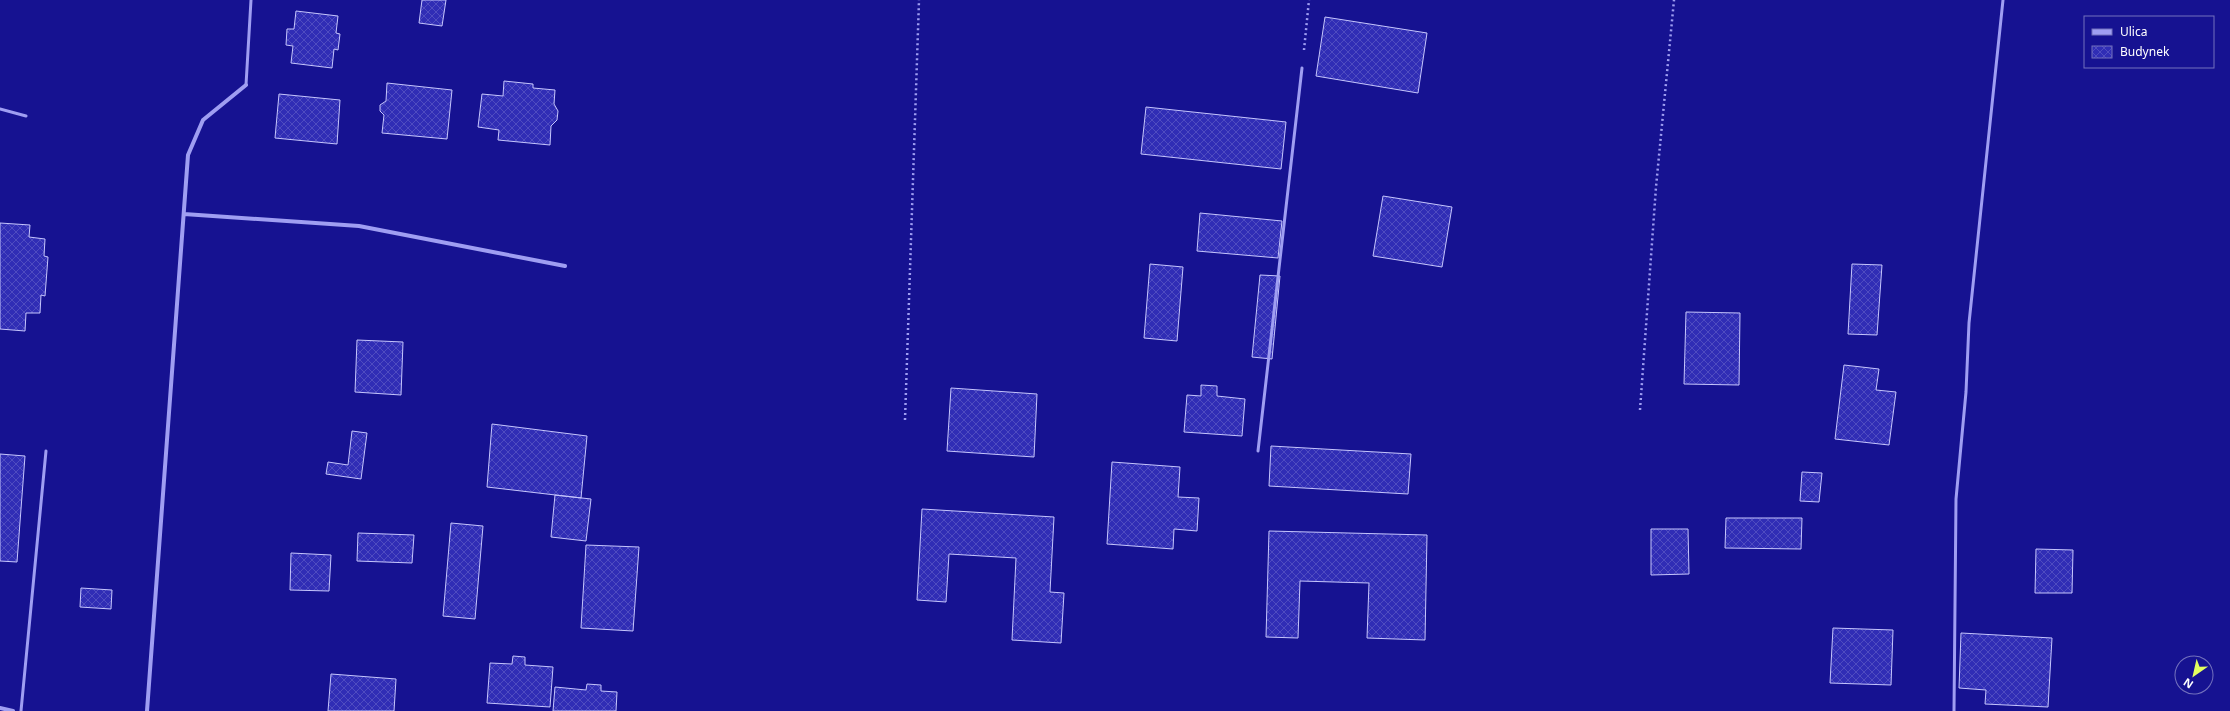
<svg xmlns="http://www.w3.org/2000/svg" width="2230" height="711" viewBox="0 0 2230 711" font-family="'Noto Sans',sans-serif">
  <defs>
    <pattern id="building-cross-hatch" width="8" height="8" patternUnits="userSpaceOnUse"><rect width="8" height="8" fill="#302db5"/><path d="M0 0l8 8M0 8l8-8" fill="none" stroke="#4f4cc0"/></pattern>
  </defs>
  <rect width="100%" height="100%" fill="#161291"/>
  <!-- building -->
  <path fill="url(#building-cross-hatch)" stroke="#c6c6fd" d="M422,0H446L442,26L419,23Z
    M296,11L338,16L336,33L340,34L338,50L334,49L332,68L291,63L293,46L286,45L287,29H294Z
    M1325,17L1427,33L1418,93L1316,76Z
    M504,81L533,84V88L555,90L554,104L558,111L557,120L551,126L550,145L498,140L499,130L478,127L482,94L503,96Z
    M387,83L452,90L447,139L382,133L384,115L380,111V105L386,101Z
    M279,94L340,100L337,144L275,138Z
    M1146,107L1286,122L1281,169L1141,154Z
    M1383,196L1452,207L1442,267L1373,256Z
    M1200,213L1282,221L1278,258L1197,251Z
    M0,223L30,225L29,237L45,239L44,256L48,257L45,296L41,295L40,313H26L25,331L0,329Z
    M1150,264L1183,267L1177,341L1144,338Z
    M1852,264L1882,265L1877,335L1848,334Z
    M1260,275L1280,276L1272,359L1252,357Z
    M1686,312L1740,313L1739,385L1684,384Z
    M357,340L403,342L401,395L355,392Z
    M1844,365L1879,369L1876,390L1896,392L1889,445L1835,439Z
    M1201,385L1217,386V396L1245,399L1242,436L1184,432L1187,395L1201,396Z
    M951,388L1037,394L1034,457L947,451Z
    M492,424L587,436L581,498L487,487Z
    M352,431L367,433L361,479L326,474L328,462L348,465Z
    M1271,446L1411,454L1408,494L1269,486Z
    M0,454L25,456L17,562L0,561Z
    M1112,462L1180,467L1178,497L1199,498L1197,531L1174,529L1173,549L1107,544Z
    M1802,472L1822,473L1819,502L1800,501Z
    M555,495L591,499L586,541L551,537Z
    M922,509L1054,517L1050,592L1064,593L1061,643L1012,640L1016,558L949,554L946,602L917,600Z
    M1726,518H1802L1801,549L1725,548Z
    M451,523L483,526L475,619L443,616Z
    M1651,529H1688L1689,574L1651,575Z
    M1269,531L1427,535L1425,640L1367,638L1369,583L1300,581L1298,638L1266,637Z
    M358,533L414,535L412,563L357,561Z
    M586,545L639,547L633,631L581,628Z
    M2036,549L2073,550L2072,593H2035Z
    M291,553L331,555L329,591L290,590Z
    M81,588L112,590L111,609L80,607Z
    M1833,628L1893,630L1891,685L1830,683Z
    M1961,633L2052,638L2048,707L1985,704L1986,690L1959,688Z
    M513,656L525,657V665L553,667L550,707L487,703L490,663L512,664Z
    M331,674L396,679L394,711H328Z
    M587,684L601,685V691L617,692L616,711H553L555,687L586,690Z"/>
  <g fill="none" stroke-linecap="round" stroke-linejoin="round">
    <!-- path -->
    <path stroke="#9f9ef2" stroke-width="2.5" stroke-dasharray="2 3" stroke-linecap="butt" d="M1304,50L1309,0
      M1640,410L1656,187L1674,0
      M905,420L919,0"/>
    <!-- lane -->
    <path stroke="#9f9ef2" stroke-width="3" d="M246,85L251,0
      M0,109L26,116
      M1258,451L1302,68
      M21,711L46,451
      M1954,711L1956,499L1966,392L1969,323L2003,0"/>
    <!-- street -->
    <path stroke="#9f9ef2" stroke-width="4" d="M184,214L359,226L565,266
      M0,708L13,711
      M147,711L188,155L203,120L246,85"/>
  </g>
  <!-- legend -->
  <rect x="2084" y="16" width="130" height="52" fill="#161291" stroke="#7371bd"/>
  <rect x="2092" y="29" width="20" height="6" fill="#9f9ef2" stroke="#7371bd"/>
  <text x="2120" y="36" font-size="12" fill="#ffffff">Ulica</text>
  <rect x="2092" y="46" width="20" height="12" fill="url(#building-cross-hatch)" stroke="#7371bd"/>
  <text x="2120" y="56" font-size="12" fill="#ffffff">Budynek</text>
  <!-- north arrow -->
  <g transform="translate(2194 675) rotate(214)"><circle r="19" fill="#161291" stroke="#7371bd"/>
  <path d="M0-3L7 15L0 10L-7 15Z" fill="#e3ff5f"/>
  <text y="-6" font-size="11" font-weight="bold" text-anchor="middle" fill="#ffffff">N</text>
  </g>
</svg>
